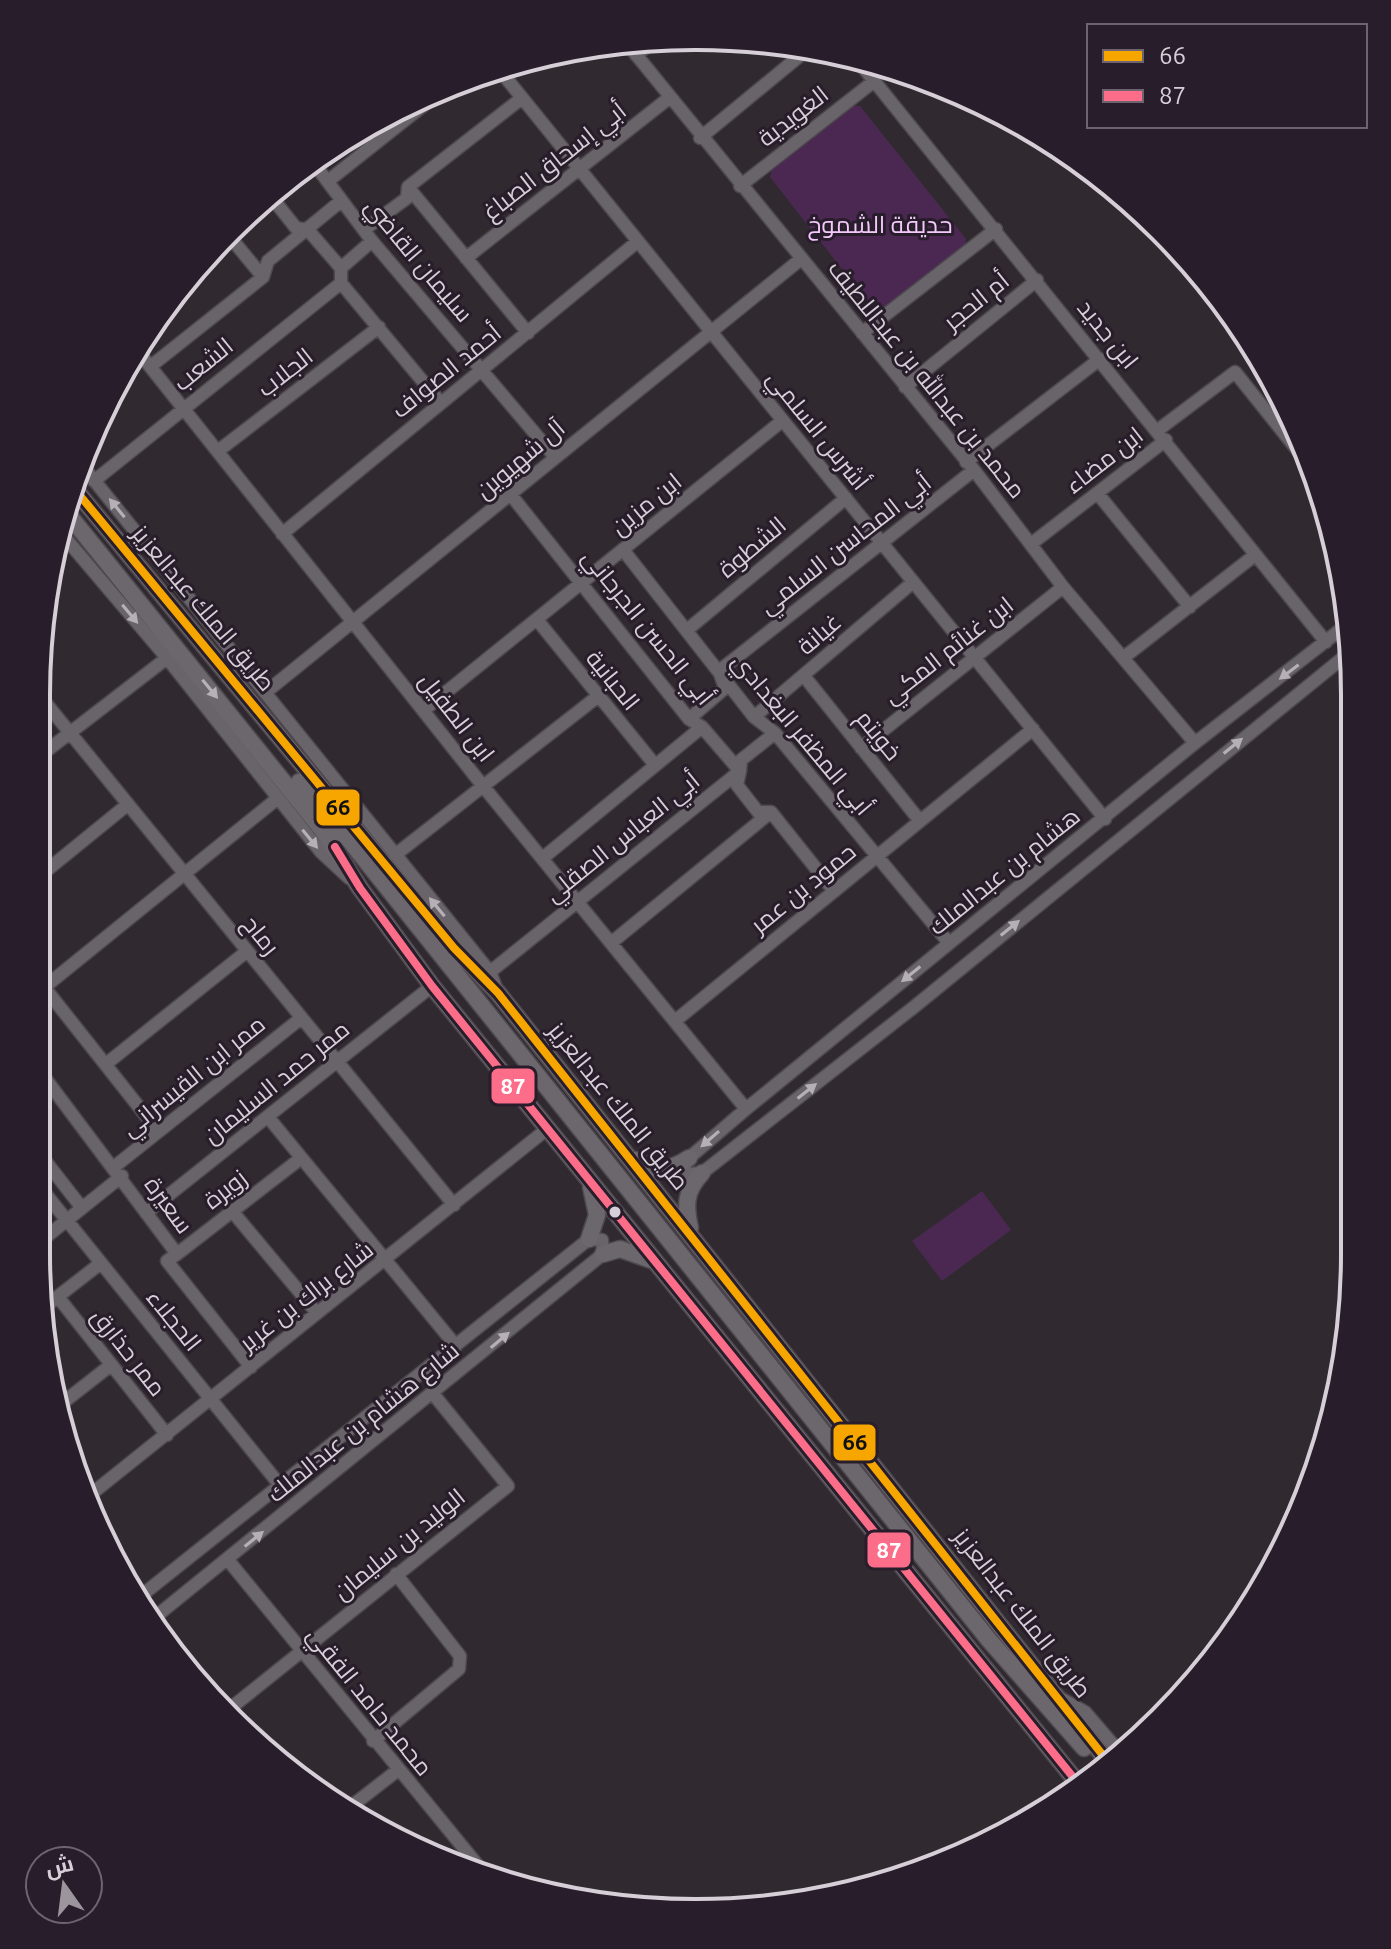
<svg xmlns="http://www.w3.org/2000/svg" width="1391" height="1949" viewBox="0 0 1391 1949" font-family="Ubuntu,Cairo,sans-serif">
  <rect width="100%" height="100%" fill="#302a30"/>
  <!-- green -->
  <path fill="#4b2851" d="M851,106H860L966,239L965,247L882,312L874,310L770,177L772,170Z
    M982,1191L1011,1230L942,1281L912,1241Z"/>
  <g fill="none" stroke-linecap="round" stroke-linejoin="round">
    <defs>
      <path id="minor" d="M625,41L974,470L1063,587L1195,743
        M636,55L655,40
        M854,56L1326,642
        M498,68L1105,819
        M700,138L808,49
        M313,162L372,241L555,457
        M328,181L444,89
        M740,186L873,82
        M408,187L528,333
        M269,194L296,228L308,230L341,268V283L440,402
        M365,229L407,198L408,187L522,98
        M230,237L263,277
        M466,258L669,98
        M341,268L372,241
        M862,333L996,229
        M137,350L483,786L746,1109
        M151,366L263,277L268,261L341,201
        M905,387L1037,280
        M1158,430L1235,372L1311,467
        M218,451L379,327
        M966,462L1100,359
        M85,469L490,972L497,990
        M94,481L341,283
        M1098,494L1190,607
        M511,495L689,719L702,727L740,771L737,785L758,812H771L834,891
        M61,533L167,658L321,852L349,878
        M282,534L637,242
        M1031,544L1166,440
        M624,551L754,717L775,733L949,943
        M538,621L655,765
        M1349,623L1195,743L746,1109L689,1158L684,1166L686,1174L702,1173L914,1007L1350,652
        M687,630L846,498
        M1123,658L1255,555
        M804,676L920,821
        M36,691L454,1205
        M266,692L801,259
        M424,710L782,421
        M754,717L912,583
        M689,719L725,688L719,671L974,470
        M861,748L1063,587
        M36,759L167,658
        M395,855L597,697
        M544,857L702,727
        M36,879L127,805
        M611,943L771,812
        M490,972L740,771L741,760L775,733
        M44,987L158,1131
        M36,994L278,798
        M675,1021L1033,729
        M106,1064L246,952
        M36,1066L177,1254L167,1261L251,1367
        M268,1117L456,1346
        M36,1149L82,1208
        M114,1167L300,1019
        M36,1182L279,1484
        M232,1211L317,1313
        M146,1213L432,986
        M36,1245L122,1176
        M177,1254L300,1159
        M58,1297L167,1435
        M43,1308L101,1263
        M56,1408L111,1365
        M90,1495L547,1129
        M228,1560L480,1868
        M137,1599L589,1239L602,1240L603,1254L149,1622
        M1060,1698L1085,1712L1122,1755
        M229,1710L259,1748
        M227,1711L508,1486L434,1395
        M373,1741L459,1669L460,1656L396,1574
        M349,1808L398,1770"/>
      <path id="major" d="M77,492L454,948L498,993L1109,1763
        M68,514L323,831L360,888L432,986L1077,1782
        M299,782L350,841L989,1640L1084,1748
        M635,1160C653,1172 671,1171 689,1158
        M690,1228C685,1205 685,1191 702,1173
        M589,1239L597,1215L591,1187
        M603,1254L620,1249L654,1261"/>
    </defs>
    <!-- minor casing -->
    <use href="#minor" stroke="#4d484e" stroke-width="15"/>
    <!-- major casing -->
    <use href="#major" stroke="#4d484e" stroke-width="19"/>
    <!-- minor -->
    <use href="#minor" stroke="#696469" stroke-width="12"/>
    <!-- major -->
    <use href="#major" stroke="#6c666d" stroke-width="16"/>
    <defs>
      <path id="bus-1" d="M77,492L454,948L498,993L1109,1763"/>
      <path id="bus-2" d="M335,847L360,888L432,986L1077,1782"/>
    </defs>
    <!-- bus-1 casing -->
    <use href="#bus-1" stroke="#281d2a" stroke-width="14"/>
    <!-- bus-2 casing -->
    <use href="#bus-2" stroke="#281d2a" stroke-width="14"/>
    <!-- bus-1 -->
    <use href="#bus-1" stroke="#f7a600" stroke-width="8"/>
    <!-- bus-2 -->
    <use href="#bus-2" stroke="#fb6d88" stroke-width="8"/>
  </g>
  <!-- one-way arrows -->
  <defs><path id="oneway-solid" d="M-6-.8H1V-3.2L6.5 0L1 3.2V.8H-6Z" transform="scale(2)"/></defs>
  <g fill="#b6afb7">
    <use href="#oneway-solid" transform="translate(117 508) rotate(-129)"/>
    <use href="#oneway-solid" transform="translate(130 614) rotate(50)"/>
    <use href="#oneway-solid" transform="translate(1289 672) rotate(143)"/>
    <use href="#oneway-solid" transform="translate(1233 746) rotate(-39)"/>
    <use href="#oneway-solid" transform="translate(310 839) rotate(51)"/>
    <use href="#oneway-solid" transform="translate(437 907) rotate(-129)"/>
    <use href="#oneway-solid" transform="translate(1010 928) rotate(-39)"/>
    <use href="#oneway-solid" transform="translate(911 974) rotate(141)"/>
    <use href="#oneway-solid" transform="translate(807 1091) rotate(-38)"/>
    <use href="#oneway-solid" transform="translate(710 1139) rotate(139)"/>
    <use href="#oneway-solid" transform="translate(500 1340) rotate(-40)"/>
    <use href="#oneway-solid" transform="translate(254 1539) rotate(-39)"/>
  </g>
  <use fill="#b7b0b8" href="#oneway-solid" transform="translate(210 689) rotate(51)"/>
  <!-- markers -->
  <circle fill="#d7cfd8" stroke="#281d2a" stroke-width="3" cx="615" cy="1212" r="7"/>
  <g text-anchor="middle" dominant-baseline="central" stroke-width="6" stroke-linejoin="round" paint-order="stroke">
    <!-- street labels -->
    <g font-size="24" fill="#d7cfd8" stroke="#281d2a">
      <text transform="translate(793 116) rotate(-38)">الغويدية</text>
      <text transform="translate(554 161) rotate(-38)">أبي إسحاق الصباغ</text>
      <text transform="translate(419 260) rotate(50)">سليمان القاضي</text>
      <text transform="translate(976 301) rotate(-39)">أم الحجر</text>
      <text transform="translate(1108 334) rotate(51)">ابن جديد</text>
      <text transform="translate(203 364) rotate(-39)">الشعب</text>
      <text transform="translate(446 371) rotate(-39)">أحمد الصواف</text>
      <text transform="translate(285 372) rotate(-38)">الجلاب</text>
      <text transform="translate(927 379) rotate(51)">محمد بن عبدالله بن عبداللطيف</text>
      <text transform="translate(818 430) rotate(51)">أشرس السلمي</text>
      <text transform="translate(520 459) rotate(-40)">آل شهيوين</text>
      <text transform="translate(1104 460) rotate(-38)">ابن مضاء</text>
      <text transform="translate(646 504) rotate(-39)">ابن مزين</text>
      <text transform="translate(845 544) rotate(-38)">أبي المحاسن السلمي</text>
      <text transform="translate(752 547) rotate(-40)">الشطوة</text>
      <text transform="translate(204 608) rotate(50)">طريق الملك عبدالعزيز</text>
      <text transform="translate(648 627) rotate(51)">أبي الحسن الجرجاني</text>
      <text transform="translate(819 634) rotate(-41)">غيانة</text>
      <text transform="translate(948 650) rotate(-38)">ابن غنائم المكي</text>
      <text transform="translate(613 680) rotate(51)">الحبانية</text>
      <text transform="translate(457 717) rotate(52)">ابن الطفيل</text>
      <text transform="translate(802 734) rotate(50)">أبي المظفر البغدادي</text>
      <text transform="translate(879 735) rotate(51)">خويتم</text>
      <text transform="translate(622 837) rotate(-39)">أبي العباس الصقلي</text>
      <text transform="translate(1004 871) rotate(-39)">هشام بن عبدالملك</text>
      <text transform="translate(803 888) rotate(-39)">حمود بن عمر</text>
      <text transform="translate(261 935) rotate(51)">رماح</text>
      <text transform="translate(193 1076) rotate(-39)">ممر ابن القيسراني</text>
      <text transform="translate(276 1082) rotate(-39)">ممر حمد السليمان</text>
      <text transform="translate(619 1106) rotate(51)">طريق الملك عبدالعزيز</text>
      <text transform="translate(225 1189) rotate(-38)">زويرة</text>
      <text transform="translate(169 1205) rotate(54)">سعيرة</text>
      <text transform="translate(306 1296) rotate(-38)">شارع براك بن غرير</text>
      <text transform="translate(174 1320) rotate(51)">الحجلاء</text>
      <text transform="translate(129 1352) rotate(52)">ممر حذارق</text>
      <text transform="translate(363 1422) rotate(-39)">شارع هشام بن عبدالملك</text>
      <text transform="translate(399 1544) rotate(-39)">الوليد بن سليمان</text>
      <text transform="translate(1023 1613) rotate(52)">طريق الملك عبدالعزيز</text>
      <text transform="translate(370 1701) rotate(51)">محمد حامد الفقي</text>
    </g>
    <!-- park labels -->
    <g font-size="24" fill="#f3c8fa" stroke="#281d2a">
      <text x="880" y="224">حديقة الشموخ</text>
    </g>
  </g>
  <!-- crop -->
  <path d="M0 0H1391V1949H0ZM695 50H696A645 645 0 0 1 1341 695V1254A645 645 0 0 1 696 1899H695A645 645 0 0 1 50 1254V695A645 645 0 0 1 695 50Z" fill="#281d2a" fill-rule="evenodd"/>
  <path fill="none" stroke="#d7cfd8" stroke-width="4" d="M695 50H696A645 645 0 0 1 1341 695V1254A645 645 0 0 1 696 1899H695A645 645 0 0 1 50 1254V695A645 645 0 0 1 695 50Z"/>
  <g stroke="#281d2a" stroke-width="3">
    <rect x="315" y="788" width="46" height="39" rx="8" fill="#f7a600"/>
    <rect x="490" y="1067" width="46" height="38" rx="8" fill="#fb6d88"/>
    <rect x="832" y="1423" width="45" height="39" rx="8" fill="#f7a600"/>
    <rect x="866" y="1531" width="46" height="38" rx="8" fill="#fb6d88"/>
  </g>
  <g font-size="22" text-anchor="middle" font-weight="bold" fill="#fff">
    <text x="513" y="1094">87</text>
    <text x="889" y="1558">87</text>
  </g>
  <g font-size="22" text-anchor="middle" font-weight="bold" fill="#111">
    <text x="338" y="815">66</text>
    <text x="855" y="1450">66</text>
  </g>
  <!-- legend -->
  <rect x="1087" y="24" width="280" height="104" fill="#281d2a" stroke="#6e6470" stroke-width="2"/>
  <rect x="1103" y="50" width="40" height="12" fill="#f7a600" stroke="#6e6470" stroke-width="2"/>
  <text x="1159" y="64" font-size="24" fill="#d7cfd8">66</text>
  <rect x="1103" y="90" width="40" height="12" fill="#fb6d88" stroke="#6e6470" stroke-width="2"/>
  <text x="1159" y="104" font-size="24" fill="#d7cfd8">87</text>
  <!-- north arrow -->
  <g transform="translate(64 1885) rotate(346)"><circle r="38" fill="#281d2a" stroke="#6e6470" stroke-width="2"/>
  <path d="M0-6L14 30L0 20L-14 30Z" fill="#9d959d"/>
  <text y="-12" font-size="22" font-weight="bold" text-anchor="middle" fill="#d7cfd8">ش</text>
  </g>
</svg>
